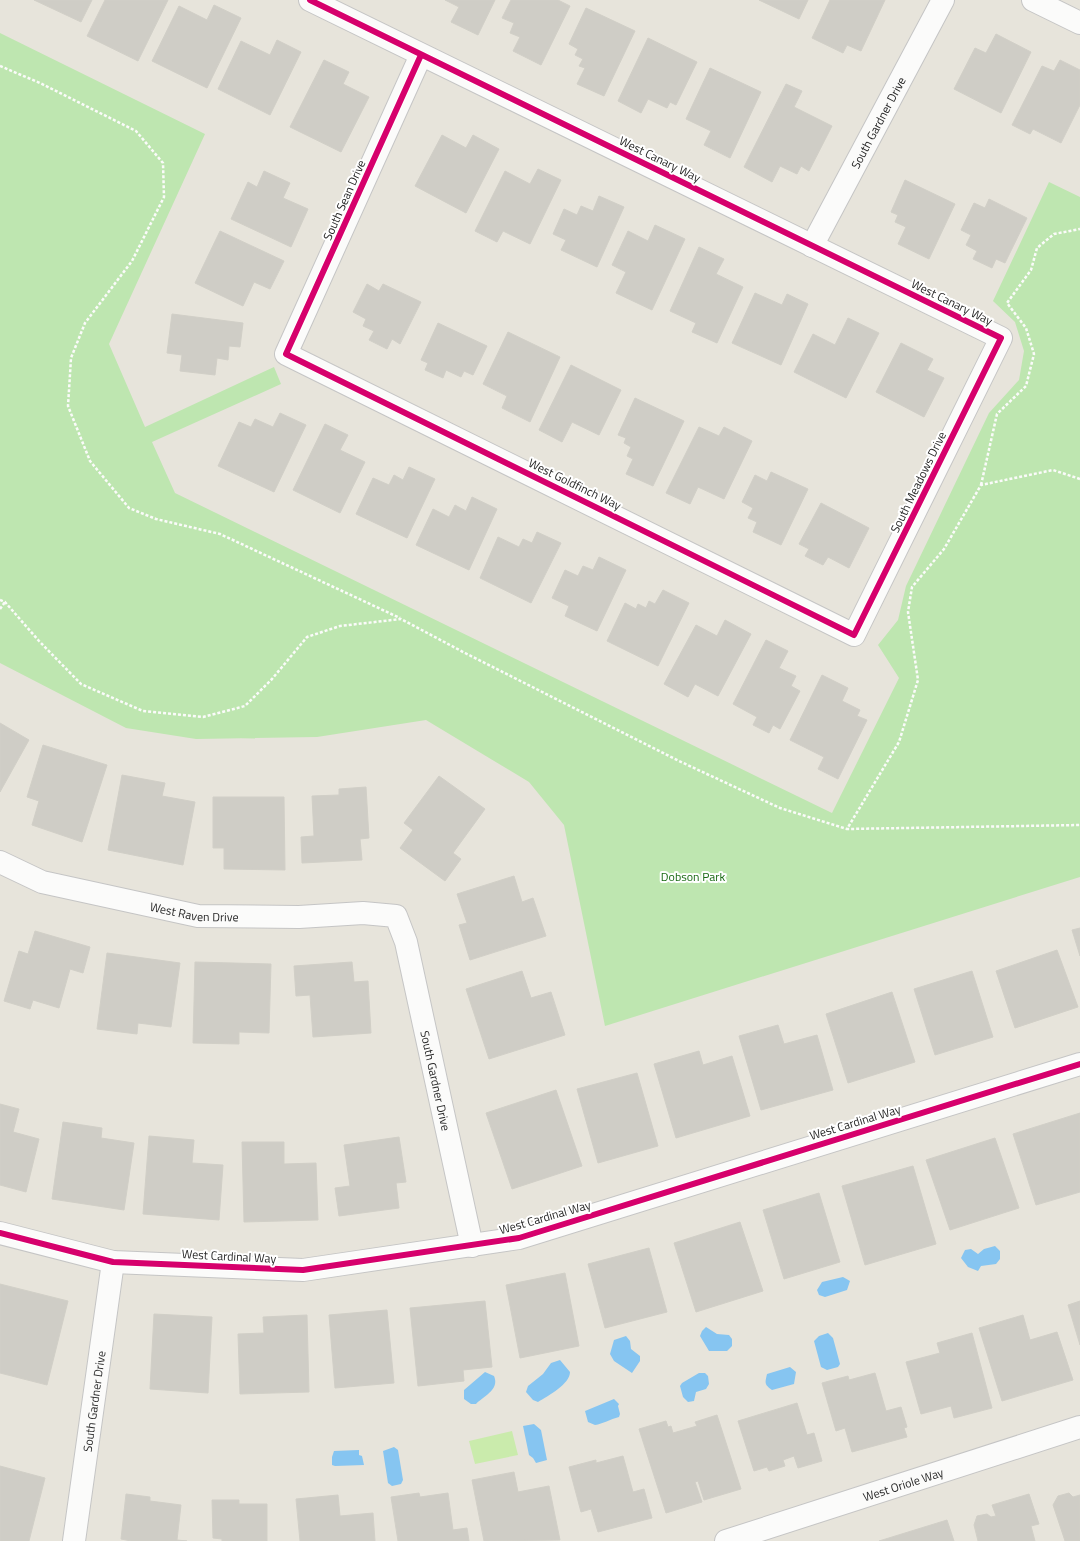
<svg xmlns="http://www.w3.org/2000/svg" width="1080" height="1541" viewBox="0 0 1080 1541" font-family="'Titillium Web',sans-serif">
  <rect width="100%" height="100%" fill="#e7e4db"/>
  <!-- green -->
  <path fill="#bee6b0" d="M0,33L205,134L109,344L145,427L274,367L281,384L152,442L175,493L832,813L899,678L878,645L898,620L906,586L989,413L1019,380L1024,351L1015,322L993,301L1049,182L1080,197V877L605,1026L564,825L529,782L426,720L317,737L196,739L126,728L0,663Z"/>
  <!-- pitch -->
  <path fill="#caebac" d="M512,1431L518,1455L475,1464L469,1441Z"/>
  <!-- water -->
  <path fill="#86c5f1" d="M995,1246L1000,1251V1259L996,1264L981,1266L978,1271L968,1267L961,1258L965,1250L971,1249L978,1254L984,1249Z
    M843,1277L850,1281L847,1290L825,1297L819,1295L817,1290L822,1282Z
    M706,1327L717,1334L729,1335L732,1339V1346L727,1351H709L700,1336L702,1331Z
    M828,1333L833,1338L840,1364L838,1367L827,1370L821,1367L814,1341L819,1336Z
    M626,1336L630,1341L631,1349L640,1356V1361L632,1373L614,1361L610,1354L614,1340Z
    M560,1360L570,1372C570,1384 548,1396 538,1402L533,1400L526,1392L528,1386L543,1374L551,1363Z
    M790,1367L796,1372L794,1384L772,1390C764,1384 765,1383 767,1374Z
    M485,1372L494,1376C500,1390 483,1396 476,1404H471L464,1399V1390Z
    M699,1373H705L708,1376L709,1384L706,1389L696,1392L694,1401L688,1402L683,1397L680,1386L682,1383Z
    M614,1399L619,1404L618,1406L620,1414L619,1417C610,1419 603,1424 595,1425L588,1422L585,1411Z
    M534,1424L541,1430L547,1460L536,1463L533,1458L529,1455L523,1426Z
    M394,1447L398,1450L403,1480L401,1484L392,1486L388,1483L383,1451Z
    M359,1450V1455L362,1456L364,1465L335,1466L332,1465V1457L334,1451Z"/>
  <!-- building -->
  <path fill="#cfcdc6" stroke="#d1cfc7" d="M34,0H92L81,22Z
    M105,0H168L138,61L87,36Z
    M445,0H495L478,35L451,22L459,7Z
    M511,0H558L570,6L541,65L513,51L520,37L510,33L514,23L502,18Z
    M759,0H808L799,19Z
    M830,0H885L861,51L847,45L843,53L812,38Z
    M214,5L241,18L207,88L152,61L179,6L207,20Z
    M586,8L635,31L604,96L577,84L585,68L579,66L583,59L575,55L578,49L569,44Z
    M996,34L1031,52L1001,113L954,89L975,48L986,53Z
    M648,38L697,62L676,105L670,102L667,108L648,99L641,113L618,101Z
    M277,40L301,52L270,115L218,89L241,41L270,55Z
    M324,60L349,72L343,84L369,97L341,152L290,127Z
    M1060,60L1080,70V105L1061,143L1033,129L1030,134L1012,125L1042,66L1054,71Z
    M710,68L761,92L730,158L704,145L711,131L686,119Z
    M786,84L802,91L794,107L832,126L809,171L801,166L797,174L780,166L772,182L744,167Z
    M442,135L466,148L473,135L499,149L466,213L415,186Z
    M538,169L561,180L530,244L503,231L497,242L475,231L505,171L530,184Z
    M264,171L290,183L283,198L308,209L291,247L231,219L248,182L257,187Z
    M905,180L955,204L929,259L898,244L906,227L895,222L898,215L891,212Z
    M599,196L624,207L597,267L561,250L566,240L553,234L564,209L577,215L581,206L593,211Z
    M989,199L1027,218L1005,263L996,259L992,268L973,259L977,251L966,245L971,235L961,230L974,203L985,208Z
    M655,225L685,239L652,310L616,293L626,272L612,265L628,231L648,241Z
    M220,231L284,261L270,289L254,282L243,306L195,283Z
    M699,247L724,259L716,274L743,287L717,343L692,332L696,323L670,311Z
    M367,284L379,291L383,284L421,302L400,344L392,339L387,349L369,340L374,331L363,326L366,319L353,312Z
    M755,293L782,305L787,294L808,304L781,365L732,343Z
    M172,314L243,323L240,347L229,346L228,360L217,358L215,375L180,371L182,355L167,353Z
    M848,318L879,333L846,398L794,372L813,334L835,345Z
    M438,323L487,346L473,375L464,371L461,377L446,370L443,378L425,370L428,363L421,360Z
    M508,332L560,357L530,422L502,408L507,396L483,384Z
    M901,343L933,359L927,370L944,378L924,417L876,392Z
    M571,365L621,390L599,435L572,422L562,442L539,430Z
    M635,398L684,421L653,486L626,474L633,459L627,456L631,447L624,443L626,438L618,435Z
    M280,413L306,425L274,492L218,466L239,422L251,427L255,419L273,427Z
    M325,424L348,435L340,450L365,462L340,513L293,490Z
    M699,427L719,436L724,427L752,441L724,499L698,487L690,504L666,493Z
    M409,467L435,479L407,538L356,514L373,478L389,485L394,475L403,480Z
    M771,472L808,489L781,545L753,532L757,522L748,518L753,508L742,502L755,475L767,481Z
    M472,497L497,509L469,570L416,545L433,509L449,517L455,505L466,511Z
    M821,503L869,528L849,568L828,557L823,565L805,556L809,549L799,544Z
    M537,532L561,543L531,603L480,578L498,537L519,547L523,539L532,543Z
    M599,557L626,570L597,631L565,616L569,606L552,598L565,570L578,576L583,566L593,570Z
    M663,590L689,603L658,666L607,641L625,603L636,609L638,604L646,608L649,601L655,604Z
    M725,620L751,634L718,696L695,684L688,697L664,684L696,625L717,636Z
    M766,640L788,651L779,668L796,676L791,686L800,691L780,729L773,725L769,733L753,725L757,717L733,704Z
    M822,675L848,688L842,701L860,710L857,716L867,720L838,779L818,769L824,757L790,740Z
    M0,723L29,740L0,792Z
    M43,745L107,765L82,842L32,825L39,801L27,797Z
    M122,775L165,783L162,796L195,802L183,865L108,850Z
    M439,776L485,809L453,853L461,859L445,881L400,848L413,830L404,823Z
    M366,787L369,838L360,839L362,860L302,863L301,837L314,836L312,796L339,795V789Z
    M213,797H284L285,870L224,869V848H213Z
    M514,876L522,902L533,898L546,936L470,960L459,925L467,923L457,894Z
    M1080,928V956L1072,930Z
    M35,931L90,947L83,973L70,969L59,1008L33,1000L30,1009L4,1001L19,951L28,954Z
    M1057,950L1078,1007L1015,1028L996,971Z
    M107,953L180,963L171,1027L138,1023L137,1034L97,1029Z
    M195,962L271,964L269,1033L239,1032V1044L193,1043Z
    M352,962L354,982L368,981L371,1033L313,1037L310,995L296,996L294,966Z
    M522,971L531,998L551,992L565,1035L489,1059L466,989Z
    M972,971L993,1037L935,1055L914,989Z
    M892,992L915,1062L848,1083L826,1014Z
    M778,1025L784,1044L817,1035L833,1090L761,1110L739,1036Z
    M699,1051L703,1065L732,1056L750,1116L676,1138L654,1064Z
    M637,1073L658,1146L598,1163L577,1089Z
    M556,1090L582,1166L512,1189L486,1113Z
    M0,1104L19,1109L13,1132L39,1139L26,1192L0,1185Z
    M1080,1113V1192L1036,1205L1013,1134Z
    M63,1122L102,1128L101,1138L134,1143L124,1210L52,1199Z
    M149,1136L194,1140L192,1163L223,1165L219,1220L143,1214Z
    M399,1137L406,1182L396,1183L399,1208L339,1216L335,1188L350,1186L344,1145Z
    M995,1138L1019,1208L950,1230L926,1160Z
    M242,1142H284V1164L316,1163L318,1220L244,1222Z
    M913,1166L936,1244L865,1265L842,1186Z
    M819,1193L840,1262L784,1279L763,1210Z
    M740,1222L763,1291L696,1312L674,1243Z
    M649,1248L667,1312L605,1328L588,1264Z
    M565,1273L579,1346L520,1358L506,1285Z
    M0,1284L68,1301L47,1385L0,1373Z
    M485,1301L492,1367L463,1370L464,1381L418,1386L410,1308Z
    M1080,1301V1345L1068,1305Z
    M387,1310L394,1383L335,1388L329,1315Z
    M154,1314L212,1317L208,1393L150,1389Z
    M307,1315L309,1392L240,1394L238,1334L264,1333L263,1317Z
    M1023,1315L1030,1340L1057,1332L1073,1380L1002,1401L979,1328Z
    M972,1333L992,1408L954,1418L951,1406L921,1414L906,1362L940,1353L937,1343Z
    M875,1373L886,1411L901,1407L907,1427L904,1428L907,1437L852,1452L845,1428L836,1431L822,1383L848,1376L849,1380Z
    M797,1403L807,1435L814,1433L822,1461L798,1468L794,1456L783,1460L785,1466L769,1471L767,1467L754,1471L738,1421Z
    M717,1415L741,1489L704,1500L698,1481L695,1482L702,1502L666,1513L639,1429L666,1421L668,1427L671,1426L673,1433L697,1426L695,1422Z
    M623,1456L633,1492L644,1489L652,1518L598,1532L591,1509L581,1512L569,1467L596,1460V1463Z
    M0,1466L45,1478L29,1541H0Z
    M514,1472L518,1492L549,1486L560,1540L484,1541L472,1480Z
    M419,1493L420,1497L448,1493L453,1530L467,1528L469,1541H398L391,1497Z
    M1069,1493L1073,1497L1080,1495V1541H1065L1053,1505L1058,1496Z
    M126,1494L150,1497V1501L181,1505L177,1540L187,1541H131L121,1539Z
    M1029,1494L1039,1524L1031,1526L1035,1541H978L974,1525L977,1516L987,1514L991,1517L996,1516L992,1505Z
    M338,1495L340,1516L373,1513L375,1541H300L296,1499Z
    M212,1500H239V1504H267V1541H222V1539L213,1538Z
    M947,1520L954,1541H879Z"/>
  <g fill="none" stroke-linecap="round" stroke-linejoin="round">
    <defs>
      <g id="minor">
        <path d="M310,0L1001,338L854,635L286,354L421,55"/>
        <path d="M1033,0L1080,23"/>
        <path id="s1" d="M812,246L943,0"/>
        <path id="s2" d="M0,862L42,882L198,916L299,917L363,913L396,916L406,942L472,1246"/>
        <path d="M0,1233L113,1262L303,1270L519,1238L1080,1064"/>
        <path id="s3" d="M74,1541L113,1262"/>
        <path id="s4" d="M726,1541L1080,1427"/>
      </g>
    </defs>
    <!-- minor casing -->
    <use href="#minor" stroke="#c5c5c5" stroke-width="24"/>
    <!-- path -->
    <path stroke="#fbfbfa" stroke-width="2.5" stroke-dasharray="3 2" stroke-linecap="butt" d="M0,66L40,83L136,131L163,163L164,197L132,261L85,323L71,358L68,406L90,461L129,508L156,519L220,534L400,618
      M1080,479L1053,470L981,485L944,549L912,587L908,612L918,680L899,742L847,829L1080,825
      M981,485L997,414L1026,386L1034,354L1026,328L1007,303L1031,270L1037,248L1054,234L1080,229
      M0,600L5,602L39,641L81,684L143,711L203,717L245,706L272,679L307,637L340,626L401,619L465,653L679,761L780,808L847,829
      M0,609L5,602"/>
    <!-- minor -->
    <use href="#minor" stroke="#fbfbfa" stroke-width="22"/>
    <defs>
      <path id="cycleway" d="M310,0L1001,338L854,635L286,354L421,55
        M0,1233L113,1262L303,1270L519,1238L1080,1064"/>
    </defs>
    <!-- cycleway casing -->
    <use href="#cycleway" stroke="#fff" stroke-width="8"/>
    <!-- cycleway -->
    <use href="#cycleway" stroke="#d6006c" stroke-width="6"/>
  </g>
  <g text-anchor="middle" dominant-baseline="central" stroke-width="4" stroke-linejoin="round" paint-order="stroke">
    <!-- street labels -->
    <g font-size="12" fill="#272727" stroke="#fff">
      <text stroke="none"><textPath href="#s1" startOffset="140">South Gardner Drive</textPath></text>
      <text transform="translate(660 159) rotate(26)">West Canary Way</text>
      <text transform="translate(344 200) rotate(-66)">South Sean Drive</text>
      <text transform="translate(952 302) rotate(26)">West Canary Way</text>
      <text transform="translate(918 482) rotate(-64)">South Meadows Drive</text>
      <text transform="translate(575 484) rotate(26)">West Goldfinch Way</text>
      <text stroke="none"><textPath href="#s2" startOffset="202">West Raven Drive</textPath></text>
      <text stroke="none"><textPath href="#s2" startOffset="574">South Gardner Drive</textPath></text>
      <text transform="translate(855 1122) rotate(-17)">West Cardinal Way</text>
      <text transform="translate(545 1217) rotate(-16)">West Cardinal Way</text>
      <text transform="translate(229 1256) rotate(3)">West Cardinal Way</text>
      <text stroke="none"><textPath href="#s3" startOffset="141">South Gardner Drive</textPath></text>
      <text stroke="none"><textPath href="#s4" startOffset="186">West Oriole Way</textPath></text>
    </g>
    <!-- park labels -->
    <g font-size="12" fill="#176912" stroke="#fff">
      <text x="693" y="876">Dobson Park</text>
    </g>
  </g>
</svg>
